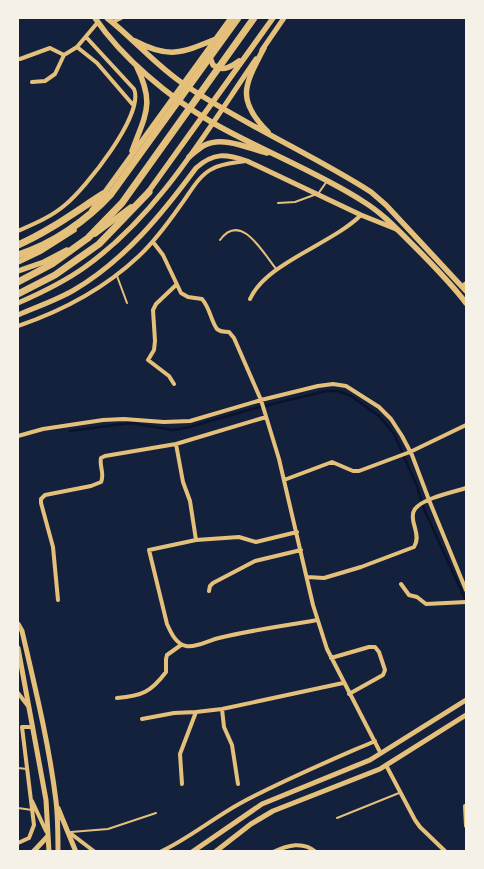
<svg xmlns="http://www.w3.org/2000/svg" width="484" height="869" viewBox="0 0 484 869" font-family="Mulish,sans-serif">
  <rect width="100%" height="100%" fill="#14213d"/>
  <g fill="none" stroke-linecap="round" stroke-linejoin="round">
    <!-- stream -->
    <path stroke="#0b132b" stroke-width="2.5" d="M70,431L131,423L172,430L186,428L256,408L326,391H338L351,396L379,416L394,434L417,486L424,509L466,601"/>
    <!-- service -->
    <path stroke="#e5c07b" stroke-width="2" d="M318,194L327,181
      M278,203L295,202L314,195
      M220,240C241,211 263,253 277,270
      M117,276L127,303
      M18,768L27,769
      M18,808L32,810
      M337,818L399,793
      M71,832L108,829L156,813"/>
    <!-- minor -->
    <path stroke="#e5c07b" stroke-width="4" d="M113,22L121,18
      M77,47L97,63L134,106
      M20,59L50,48L64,55
      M32,82L45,81L55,74L64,55L77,47L98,22
      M18,231C34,224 51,217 65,205C85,189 145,114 134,89L86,37
      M153,242L163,255L181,293L188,297L202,299C210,308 211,321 217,329C220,332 225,332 229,332L234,338L261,400L279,459L313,605L327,649L379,750
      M462,286L466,283
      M250,299C266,263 332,244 361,215
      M18,326C62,311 105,288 139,256C155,241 168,223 180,206C190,193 198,176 212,169C222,163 235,163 246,161
      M174,384L169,376L148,360L154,350L155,341L153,310L156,304L176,285
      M18,436L43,429L103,420L124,419L164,422L190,421L261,400L318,386L333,384L346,386L379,407L391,419L402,436L412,455L429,500L466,590
      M176,444L183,482L190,501L196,540
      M284,480L332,462L353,471H359L410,452L466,425
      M297,532L256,542L239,537L196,540L149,550L167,624C171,633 176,644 186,646C197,648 209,640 219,638C251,630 285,626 317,620
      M307,577L324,578L361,567L414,547C418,541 417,535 415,528C413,522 411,514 415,509C423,498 454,492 466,488
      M401,584L409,595L417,597L426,604L466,602
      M209,591L210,586L213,583L255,561L301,550
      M58,600L53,547L41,503V499L45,495L91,486L101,482C105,474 99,466 101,458L105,456L176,444L266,417
      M331,658L369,647H375L379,652L385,670L383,675L349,694
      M18,693L28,706
      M117,698C142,696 151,692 166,672V659L167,655L181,645
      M222,709L224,727L232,745L238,784
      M142,719L174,713L196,712L222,709L343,683
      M387,767L415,820L420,827L446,852
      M182,784L180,754L196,712
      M32,801L46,831
      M465,806L466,826
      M70,833L95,852
      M18,843L29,838L34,825L22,727H33
      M160,852C188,839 212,819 239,804C283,780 329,761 375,741
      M273,852C288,845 303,841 316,852"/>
    <!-- tertiary -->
    <path stroke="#e5c07b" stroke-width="5" d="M262,50L284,18
      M18,303C41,293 64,282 85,267C159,214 205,133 256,59
      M18,315C36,307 57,300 74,290C125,260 162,214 196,168C214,152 226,154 247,161L361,215L396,229
      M18,624L22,631C35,687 49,744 56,801C58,818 58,835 58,852
      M18,648L46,800L49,852
      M58,808L76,852
      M33,852L48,836
      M192,852L262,804L370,760L466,700
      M215,852L251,824L273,811L380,769L466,715"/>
    <!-- secondary -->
    <path stroke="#e5c07b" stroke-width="5.5" d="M95,18C122,58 170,98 213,123C262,151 316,171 364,202C382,213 397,229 412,244C431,263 450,282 466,303
      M107,18C134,39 156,66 185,85C244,125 310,153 371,192L386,205L466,291
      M135,41C169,59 182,53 216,39
      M264,48C245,85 235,99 268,132
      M209,55L213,65C223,72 231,67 239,61
      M132,151C146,113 155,104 136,65
      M189,157C194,153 199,148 205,145C223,136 248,148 267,153
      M146,195L273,18
      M92,210L231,18
      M95,234L131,207
      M18,262L41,251L74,230
      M18,271L44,262L67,250"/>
    <!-- trunk -->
    <path stroke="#e5c07b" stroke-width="7" d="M18,245C48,232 75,212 103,194
      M18,255C53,244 86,221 111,194L238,18
      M18,282L52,264L88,238L122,203L254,18
      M18,294L55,275L99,244L149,192"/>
  </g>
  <!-- border -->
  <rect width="484" height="869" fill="none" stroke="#f6f1e7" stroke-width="38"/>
</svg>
